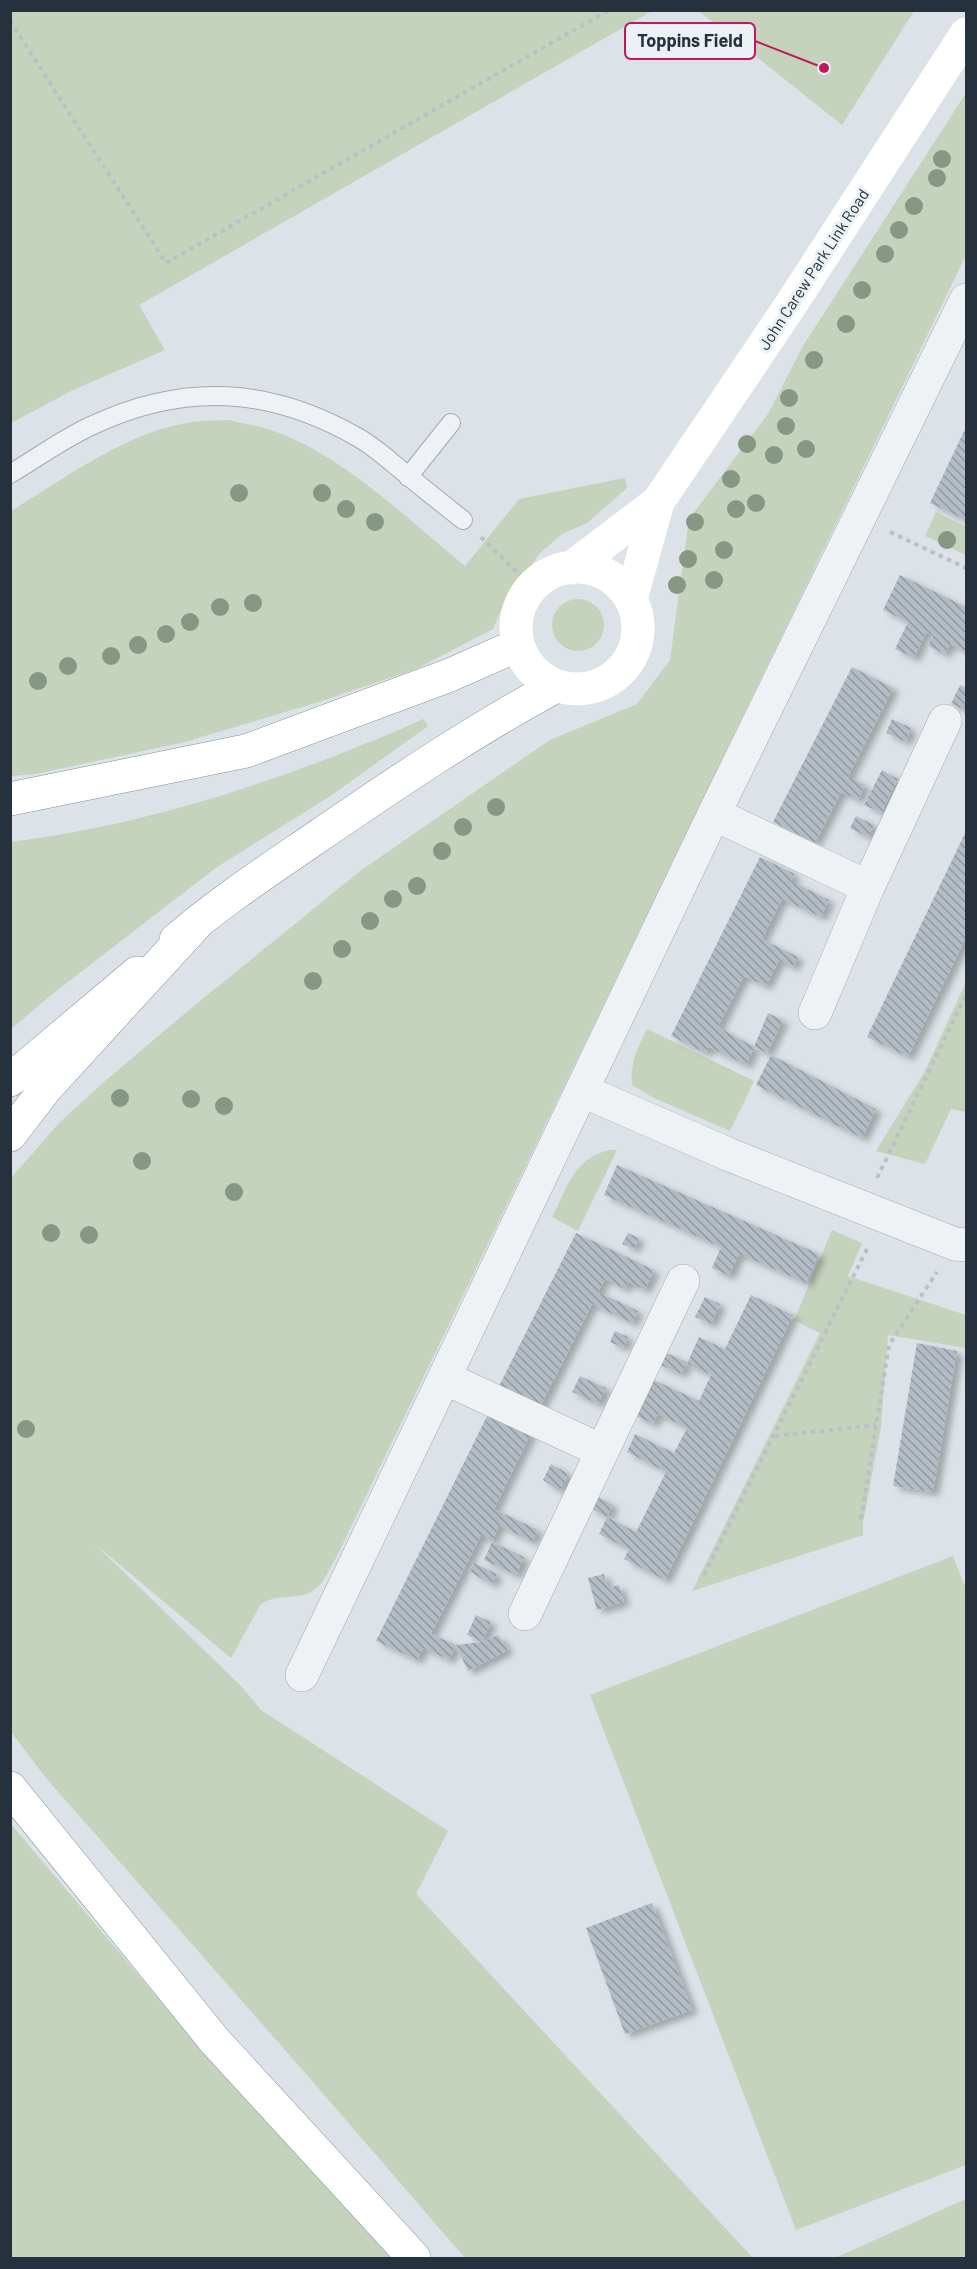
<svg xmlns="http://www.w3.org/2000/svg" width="977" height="2269" viewBox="0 0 977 2269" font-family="Barlow,sans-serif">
  <defs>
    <pattern id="building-back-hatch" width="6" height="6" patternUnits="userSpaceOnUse" patternTransform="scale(1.5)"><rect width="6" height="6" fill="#b3bcc4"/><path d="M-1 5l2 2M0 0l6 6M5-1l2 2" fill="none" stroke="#9199a1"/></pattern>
    <filter id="shadow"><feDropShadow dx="6" dy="4" stdDeviation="3" flood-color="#0004"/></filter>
  </defs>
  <rect width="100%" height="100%" fill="#dce2e7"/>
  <!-- green -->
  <path fill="#c5d2bc" d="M10,11L11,10L652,11L139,305L165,350L71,391L11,423Z
    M699,11H914L842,125Z
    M966,93V255L336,1558C329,1569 323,1586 311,1592C296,1600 278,1593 261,1604L231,1658L95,1544L241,1686L261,1710L448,1831L416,1894L753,2258H465L300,2067L46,1778L11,1732V1178L59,1123L106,1080L200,1001L360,871L550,740L637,704L670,660L689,519L768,414L803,346Z
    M228,420C246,424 265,427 282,434C352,463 407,519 465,566L519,499L625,478L627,488L587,523L562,534L540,553L504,603L493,629L416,669L322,701L185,742L36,774L11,776V511C64,479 125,433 187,423C200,420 215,421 228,420Z
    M936,512L966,527V555L925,536Z
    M552 625a26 26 0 1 1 52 0a26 26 0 1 1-52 0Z
    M423,719L428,726L332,795L217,867L51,995L11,1029V842C119,828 225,798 327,759C359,746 392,734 423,719Z
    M966,982V1112L951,1109L925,1164L876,1151L925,1071Z
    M647,1029L754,1081L730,1131L652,1097L632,1085C630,1063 637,1049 647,1029Z
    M609,1150H617L578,1231L552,1217C568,1187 573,1159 609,1150Z
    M832,1230L862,1243L848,1276L966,1315V1348L888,1335L881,1427L863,1523V1535L692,1591L820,1333L794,1320Z
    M953,1556L966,1589V2165L796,2230L590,1695Z
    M10,1823L189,2035L391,2258H11Z
    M966,2199V2258H835Z"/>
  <!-- building -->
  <path fill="url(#building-back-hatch)" filter="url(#shadow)" d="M966,427V517L965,520L930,503Z
    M900,575L966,607V651L950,644L945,654L928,646L933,635L926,632L914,658L895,649L908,622L883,610Z
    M852,667L893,688L848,777L865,785L858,800L841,792L815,843L773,822Z
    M960,685L966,688V699L962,709L951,704Z
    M892,719L911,728L906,742L886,733Z
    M882,770L898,779L881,813L864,805Z
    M856,816L874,825L868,837L850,828Z
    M966,831V937L908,1057L867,1037Z
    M760,857L795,874L791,881L829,900L821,917L782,899L762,939L798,957L793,967L779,960L766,986L744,976L718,1027L754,1047L746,1065L709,1047L706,1053L671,1036Z
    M768,1013L783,1020L767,1053L754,1047Z
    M771,1055L876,1109L862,1138L756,1085Z
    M617,1165L819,1254L806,1283L739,1254L729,1276L712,1268L721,1247L604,1195Z
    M576,1233L654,1270L645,1290L628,1282L625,1289L605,1279L598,1292L638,1311L632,1323L592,1304L540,1407L499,1386Z
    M628,1233L639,1238L634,1249L622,1244Z
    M751,1295L793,1315L665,1580L624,1559L629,1549L599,1534L607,1517L636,1532L666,1472L627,1452L635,1434L674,1453L687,1428L658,1414L653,1424L634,1415L652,1379L699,1401L711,1375L687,1364L699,1337L725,1349Z
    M705,1297L720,1304L711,1324L695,1317Z
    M615,1331L628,1337L623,1348L610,1342Z
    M917,1343L957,1351L933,1492L893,1486Z
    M664,1352L687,1362L681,1374L658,1364Z
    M580,1376L606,1388L598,1404L572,1392Z
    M489,1412L531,1433L494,1509L538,1530L532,1542L499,1525L492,1542L524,1557L516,1575L484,1560L492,1542L481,1535L431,1634L456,1645L449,1660L423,1648L417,1660L376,1641Z
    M551,1464L567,1473L566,1481L559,1491L543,1480Z
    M596,1496L613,1505L607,1517L590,1508Z
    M474,1563L497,1574L492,1584L470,1572Z
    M604,1574L608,1588L619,1585L624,1602L597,1610L588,1578Z
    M476,1615L491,1622L482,1642L498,1635L508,1650L468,1671L456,1645L482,1642L467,1635Z
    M652,1903L692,2010L625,2034L586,1928Z"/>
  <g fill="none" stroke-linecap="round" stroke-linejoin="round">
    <defs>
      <path id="service" d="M10,474C37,458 64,438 93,425C185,382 271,387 359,438C376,448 391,462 406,474C425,490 444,505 463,520
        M408,477L451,423"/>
      <path id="minor" d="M714,814L868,887
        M815,1013L868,887L945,721
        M583,1091L730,1155L955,1244L966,1245
        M445,1378L602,1451
        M525,1614L683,1281
        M302,1675L714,814L966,300"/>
      <path id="trunk" d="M10,799L246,751L450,675L518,645
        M176,940C220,902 269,870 317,837C394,784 473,731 556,686
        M10,1080L137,973"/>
      <path id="motorway" d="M10,1135L46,1088L198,922
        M10,1788L214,2040L414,2258"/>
    </defs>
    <!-- service casing -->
    <use href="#service" stroke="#a1aab1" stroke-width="20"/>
    <!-- minor casing -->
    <use href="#minor" stroke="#a1aab1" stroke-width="34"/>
    <!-- trunk casing -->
    <use href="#trunk" stroke="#83929e" stroke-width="34"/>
    <!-- motorway casing -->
    <use href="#motorway" stroke="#83929e" stroke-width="34"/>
    <!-- path -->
    <path stroke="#bac0c5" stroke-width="4" stroke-dasharray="4.5 4.5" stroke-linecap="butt" d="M10,21L166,263L609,10
      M890,532L966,568
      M481,537L532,587
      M877,1178L966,995
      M775,1436L876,1425
      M861,1519L889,1345L937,1272
      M704,1575L868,1247"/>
    <!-- service -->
    <use href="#service" stroke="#eff2f5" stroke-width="18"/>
    <!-- minor -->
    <use href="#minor" stroke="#eff2f5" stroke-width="33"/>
    <!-- secondary -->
    <path stroke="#fff" stroke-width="33" d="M516 628a61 61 0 1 1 122 0a61 61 0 1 1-122 0Z
      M571,568L658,502
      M631,599L658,502L790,306L966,34"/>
    <!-- trunk -->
    <use href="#trunk" stroke="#fff" stroke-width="33"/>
    <!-- motorway -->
    <use href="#motorway" stroke="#fff" stroke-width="33"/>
  </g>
  <!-- trees -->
  <g fill="#869883">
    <circle cx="942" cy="159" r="9"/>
    <circle cx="937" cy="178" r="9"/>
    <circle cx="914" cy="206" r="9"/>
    <circle cx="899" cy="230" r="9"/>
    <circle cx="885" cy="254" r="9"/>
    <circle cx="862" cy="290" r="9"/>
    <circle cx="846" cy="324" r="9"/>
    <circle cx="814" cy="360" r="9"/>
    <circle cx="789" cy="398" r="9"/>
    <circle cx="786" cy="426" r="9"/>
    <circle cx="747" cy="444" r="9"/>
    <circle cx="806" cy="449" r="9"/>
    <circle cx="774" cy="455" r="9"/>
    <circle cx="731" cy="479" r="9"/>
    <circle cx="239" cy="493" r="9"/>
    <circle cx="322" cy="493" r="9"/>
    <circle cx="756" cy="503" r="9"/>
    <circle cx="346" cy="509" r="9"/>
    <circle cx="736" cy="509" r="9"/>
    <circle cx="375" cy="522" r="9"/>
    <circle cx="695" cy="522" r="9"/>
    <circle cx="947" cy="540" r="9"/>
    <circle cx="724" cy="550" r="9"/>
    <circle cx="688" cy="559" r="9"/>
    <circle cx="714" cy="580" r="9"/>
    <circle cx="677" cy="585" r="9"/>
    <circle cx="253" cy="603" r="9"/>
    <circle cx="220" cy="607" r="9"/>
    <circle cx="190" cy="622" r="9"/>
    <circle cx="166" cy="634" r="9"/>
    <circle cx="138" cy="645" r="9"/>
    <circle cx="111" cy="656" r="9"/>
    <circle cx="68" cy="666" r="9"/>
    <circle cx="38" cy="681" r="9"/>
    <circle cx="496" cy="807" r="9"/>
    <circle cx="463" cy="827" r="9"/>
    <circle cx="442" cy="851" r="9"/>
    <circle cx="417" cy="886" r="9"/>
    <circle cx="393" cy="899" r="9"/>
    <circle cx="370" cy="921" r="9"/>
    <circle cx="342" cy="949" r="9"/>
    <circle cx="313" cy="981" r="9"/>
    <circle cx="120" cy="1098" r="9"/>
    <circle cx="191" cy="1099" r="9"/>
    <circle cx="224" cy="1106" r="9"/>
    <circle cx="142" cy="1161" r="9"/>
    <circle cx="234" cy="1192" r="9"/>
    <circle cx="51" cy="1233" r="9"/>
    <circle cx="89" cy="1235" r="9"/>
    <circle cx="26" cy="1429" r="9"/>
  </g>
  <g text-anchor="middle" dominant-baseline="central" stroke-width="6" stroke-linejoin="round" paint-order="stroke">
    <!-- street labels -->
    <g font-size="16" fill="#25323e" stroke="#ebf1f5">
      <text transform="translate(813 269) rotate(-57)">John Carew Park Link Road</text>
    </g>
  </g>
  <!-- callouts -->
  <path fill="none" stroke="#c2185b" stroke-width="2" d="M824 68L755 41"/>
  <circle fill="#c2185b" stroke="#ebf1f5" stroke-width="2" cx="824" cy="68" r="6"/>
  <rect fill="#ebf1f5" stroke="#c2185b" stroke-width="2" x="625" y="23" width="130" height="36" rx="6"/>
  <g font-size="18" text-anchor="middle" font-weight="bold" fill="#25323e">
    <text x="690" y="47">Toppins Field</text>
  </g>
  <!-- border -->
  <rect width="977" height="2269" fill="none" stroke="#25323e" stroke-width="24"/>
</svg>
